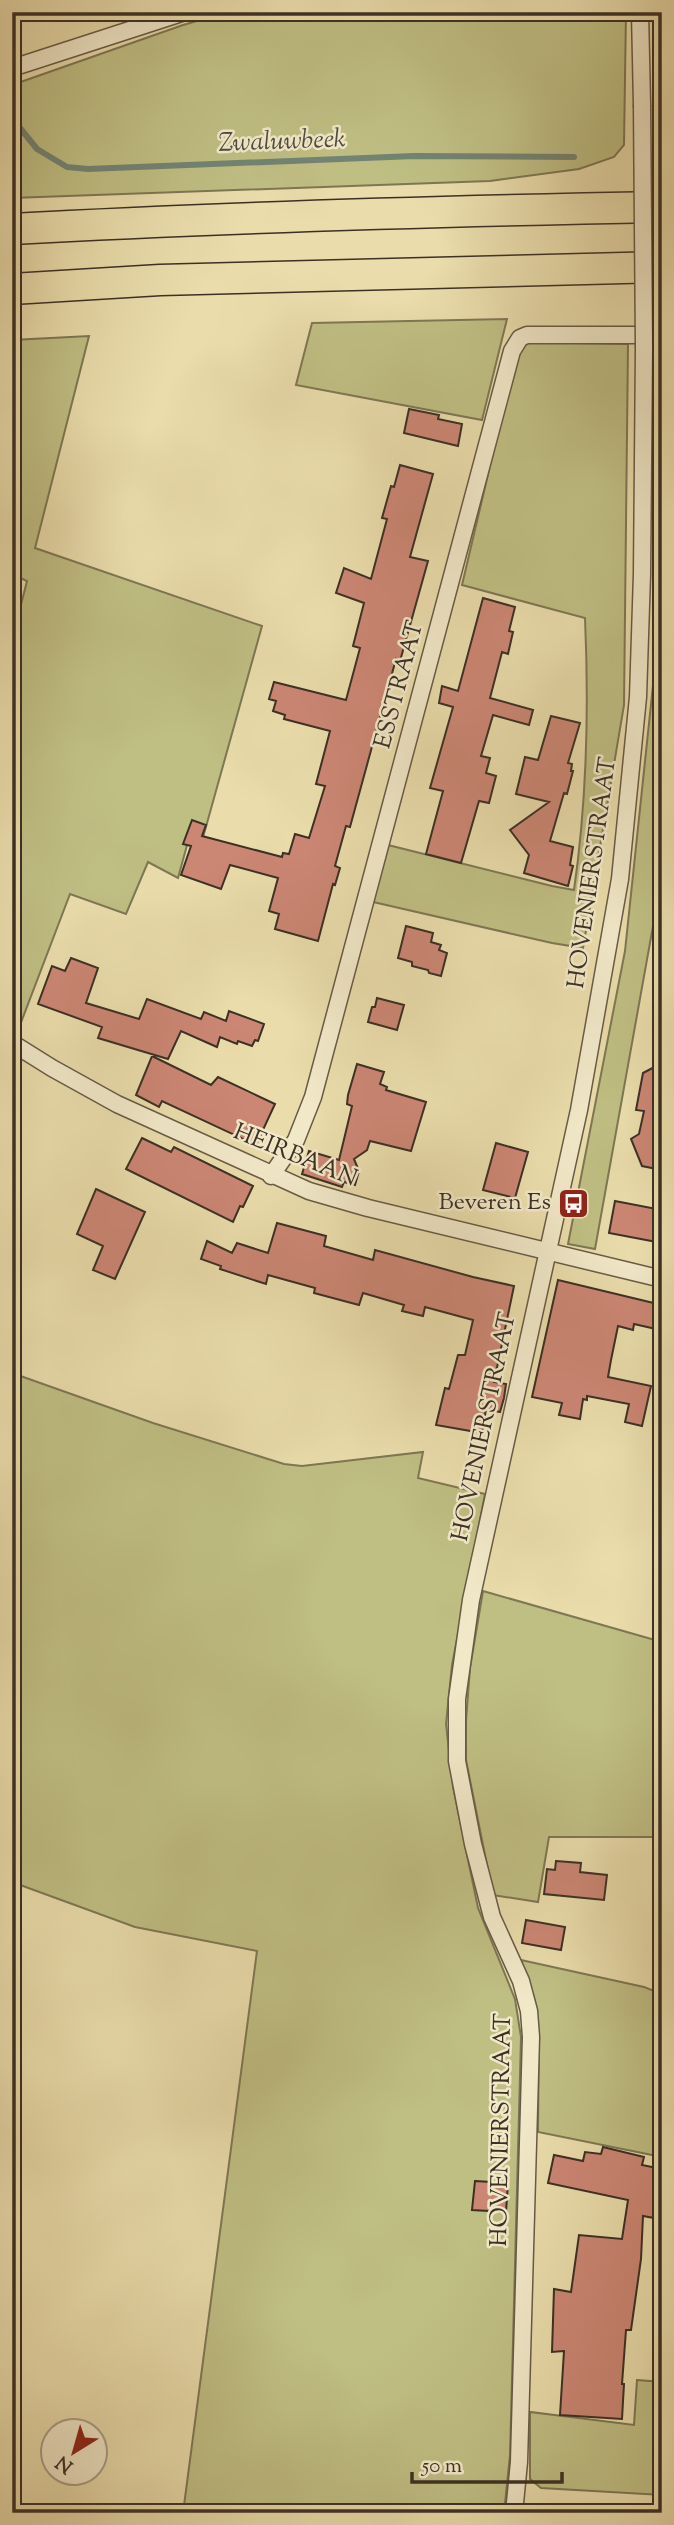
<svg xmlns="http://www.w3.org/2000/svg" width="674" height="2525" viewBox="0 0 674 2525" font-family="'Sorts Mill Goudy',serif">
  <rect width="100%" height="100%" fill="#eadcab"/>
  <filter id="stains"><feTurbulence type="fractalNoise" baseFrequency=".00286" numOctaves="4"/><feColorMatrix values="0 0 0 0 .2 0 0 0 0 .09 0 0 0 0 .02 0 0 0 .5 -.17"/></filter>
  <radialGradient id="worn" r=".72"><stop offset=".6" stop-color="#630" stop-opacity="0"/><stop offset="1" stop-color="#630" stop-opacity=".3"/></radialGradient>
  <!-- green -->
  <path fill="#bfbe83" stroke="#7e7754" stroke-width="2" d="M228,12H626L624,145L614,157L579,169L490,181L12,198V85L183,25Z
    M507,319L482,420L296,385L312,323Z
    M89,336L35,548L262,626L202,841L189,838L178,878L148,862L126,914L70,894L17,1033L12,1031V640L27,581L12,574V340Z
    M522,342L628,344L624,705L583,948L552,943L373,902L388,845L552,886L574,890C587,800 589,709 585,618L462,585L518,347Z
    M662,600V915H655L595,1249L568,1244L625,951Z
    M12,1373L153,1423L284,1464L302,1466L423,1452L418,1478L485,1494L452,1665L446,1724L453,1787L478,1908L515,1999L521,2037L510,2455L504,2513H183L257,1951L135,1927L12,1882Z
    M483,1591L662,1642V1814L660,1837H549L538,1902L493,1895L466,1760V1721L470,1668Z
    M521,1960L644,1987L662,1994V2157L538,2132L539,2033L534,1998Z
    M637,2380L662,2382V2495L541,2488L530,2479V2412L634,2425Z"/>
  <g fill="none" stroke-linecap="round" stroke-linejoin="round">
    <!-- stream -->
    <path stroke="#738473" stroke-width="6" d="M12,118L37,149L67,167L88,169L414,156L574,157"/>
  </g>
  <!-- building -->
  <path fill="#cb8674" stroke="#3c3025" stroke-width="2" d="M409,409L439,415L438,419L462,424L458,446L404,433Z
    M400,465L433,474L410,557L428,561L400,661L396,659L350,827L346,826L335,866L340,868L335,885L333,884L318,941L275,929L279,914L269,911L278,878L230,865L221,889L181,875L191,846L183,844L192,820L206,825L202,836L282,857L283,853L289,854L295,834L309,838L325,786L316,784L330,731L284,719L285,715L273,711L276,701L269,699L274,682L346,700L360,648L353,646L364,603L336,593L344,568L371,579L387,519L382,518L391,486L394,487Z
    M483,598L515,607L509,631L513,632L508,654L502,652L490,698L533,710L529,725L493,715L481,756L490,758L486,773L496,776L489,803L479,801L461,863L426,854L443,791L430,788L453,707L439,703L442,686L458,691Z
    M551,716L580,723L568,763L572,764L571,771H573L567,794L564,793L550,841L573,847L570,865L573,866L568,886L524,873L529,855L510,830L549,802L516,794L525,757L538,760Z
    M406,926L433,933L431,942L441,945L439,950L447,953L441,976L429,973L428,970L412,966V962L398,958Z
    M71,958L98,968L86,1003L139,1019L147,999L201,1019L204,1012L226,1021L229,1011L264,1024L258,1041L255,1040L252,1046L238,1041L237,1044L220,1037L217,1047L181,1031L168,1059L98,1038L102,1027L38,1004L52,966L65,971Z
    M377,998L404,1005L397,1030L368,1022L372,1007H375Z
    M152,1056L211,1085L218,1077L275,1104L256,1145L162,1101L159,1107L136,1095Z
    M662,1063V1170L642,1166L631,1139L639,1134L644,1111L636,1110L643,1073Z
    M357,1064L384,1072L380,1084L387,1087L386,1090L426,1102L411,1151L370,1141L367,1150L354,1159L359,1171L355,1185L344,1182L342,1187L302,1174L309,1151L339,1160L352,1106L347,1104L348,1095Z
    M142,1138L171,1152L174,1147L253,1186L243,1207L240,1206L233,1222L126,1169Z
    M496,1143L528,1152L515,1198L483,1190Z
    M96,1189L145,1212L115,1279L93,1270L103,1246L77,1234Z
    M615,1201L662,1210V1243L609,1233Z
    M277,1223L326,1236L324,1246L373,1260L375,1250L473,1277L514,1286L494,1382L506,1384L504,1398L500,1412L486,1409L482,1433L436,1425L445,1388L449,1389L458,1355H465L473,1320L425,1307L423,1316L402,1311L404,1305L363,1293L359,1305L314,1293L315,1288L268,1275L266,1284L220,1269L221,1266L201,1259L207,1241L232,1253L237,1243L268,1253Z
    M558,1280L662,1305L656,1329L634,1324L633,1330L618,1326L611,1360L608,1377L651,1386L642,1426L625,1422L629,1404L587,1396V1400L583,1399L580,1419L559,1415L562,1403L532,1397Z
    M556,1861L581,1863L580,1872L607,1875L604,1900L544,1894L547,1869L555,1870Z
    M526,1920L565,1927L561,1950L522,1943Z
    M603,2147L644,2157L642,2165L662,2169L654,2218L643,2216L641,2259L631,2330H626L622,2384H624L622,2419L560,2415L564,2351L552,2352L554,2289L571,2292L579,2235L622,2239L628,2200L548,2183L554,2155L583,2161L585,2152L601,2154Z
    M475,2181L508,2183L506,2212L472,2210Z"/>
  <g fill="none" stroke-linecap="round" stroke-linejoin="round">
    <defs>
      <path id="street" d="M640,12L642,105
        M12,68L185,12
        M12,1043L52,1068L117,1104L309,1191L368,1208L662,1279
        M271,1176L296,1140L313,1097L512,351L520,338L527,335H662
        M514,2513L519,2462L531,2037L529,2011L521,1981L492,1917L473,1844L457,1761V1699L471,1600L579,1110L620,879L638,697L642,574L644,347"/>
      <path id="highway" d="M12,229C229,217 445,211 662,207
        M12,289L160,280L662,267"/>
    </defs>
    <!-- street casing -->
    <use href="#street" stroke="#685b46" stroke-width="19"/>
    <!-- highway casing -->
    <use href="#highway" stroke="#3c3025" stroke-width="33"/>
    <!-- street -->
    <use href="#street" stroke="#f1e8c8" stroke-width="16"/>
    <!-- highway -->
    <use href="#highway" stroke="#eadcab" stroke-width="30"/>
    <defs>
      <path id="street-bridge" d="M642,105L644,347"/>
    </defs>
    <!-- street-bridge casing -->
    <use href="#street-bridge" stroke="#685b46" stroke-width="19" stroke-linecap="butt"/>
    <!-- street-bridge -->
    <use href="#street-bridge" stroke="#f1e8c8" stroke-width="16"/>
  </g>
  <!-- icons -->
  <defs>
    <symbol id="bus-square" viewBox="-11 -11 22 22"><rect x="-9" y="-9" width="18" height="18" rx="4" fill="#8f2418" stroke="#f1e8c8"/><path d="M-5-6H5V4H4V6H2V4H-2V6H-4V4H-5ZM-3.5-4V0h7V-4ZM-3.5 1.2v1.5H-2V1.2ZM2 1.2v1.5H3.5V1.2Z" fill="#fff"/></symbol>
  </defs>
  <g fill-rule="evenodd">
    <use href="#bus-square" x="556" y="1186" width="35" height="35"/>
  </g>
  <g text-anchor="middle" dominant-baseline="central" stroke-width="5" stroke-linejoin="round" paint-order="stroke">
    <!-- street labels -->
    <g font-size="24" fill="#3c3025" stroke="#f1e8c8">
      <text transform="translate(400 685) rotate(-75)">ESSTRAAT</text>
      <text transform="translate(593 873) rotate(-82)">HOVENIERSTRAAT</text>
      <text transform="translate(295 1156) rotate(22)">HEIRBAAN</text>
      <text transform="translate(485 1427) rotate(-78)">HOVENIERSTRAAT</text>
      <text transform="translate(502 2130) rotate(-89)">HOVENIERSTRAAT</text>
    </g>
    <!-- poi labels -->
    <g font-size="24" fill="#3c3025" stroke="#f1e8c8" text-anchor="end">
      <text x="551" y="1203">Beveren Es</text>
    </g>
    <!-- water labels -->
    <g font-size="26" font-style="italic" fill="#4e4c3f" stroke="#f1e8c8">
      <text transform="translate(282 142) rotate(-2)">Zwaluwbeek</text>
    </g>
  </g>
  <!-- margin -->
  <rect width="674" height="2525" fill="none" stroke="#eadcab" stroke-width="42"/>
  <rect x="14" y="14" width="646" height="2497" fill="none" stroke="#3c3025" stroke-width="3.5"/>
  <rect x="21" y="21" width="632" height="2483" fill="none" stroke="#3c3025" stroke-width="2"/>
  <!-- north arrow -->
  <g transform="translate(74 2452) rotate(217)"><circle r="33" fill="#f1e8c8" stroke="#a99e87" stroke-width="2"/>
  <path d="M0-5L12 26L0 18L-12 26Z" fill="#8f2418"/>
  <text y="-10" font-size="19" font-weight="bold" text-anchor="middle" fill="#3c3025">N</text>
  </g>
  <!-- scale -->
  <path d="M412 2472v10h150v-10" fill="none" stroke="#3c3025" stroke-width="3.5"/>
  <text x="422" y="2472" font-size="21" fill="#3c3025" stroke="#f1e8c8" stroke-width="5" paint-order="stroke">50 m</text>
  <rect width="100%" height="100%" filter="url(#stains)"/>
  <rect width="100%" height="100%" fill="url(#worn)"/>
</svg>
